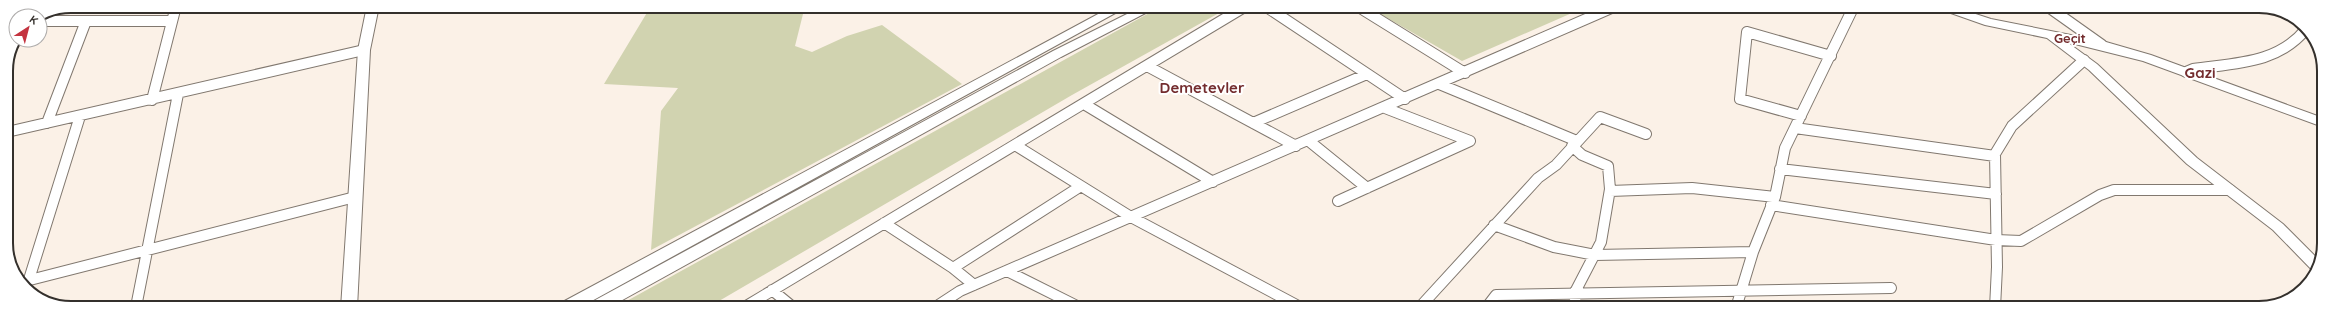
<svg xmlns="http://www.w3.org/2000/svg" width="2330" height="314" viewBox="0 0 2330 314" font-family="Quicksand,sans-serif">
  <rect width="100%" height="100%" fill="#fbf1e7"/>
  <!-- green -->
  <path fill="#d1d3b0" d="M651,6H805L795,46L812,52L847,36L882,25L962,84L651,250L661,111L678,88L604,84Z
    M1223,6L1228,8L1072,95L707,308H614L1160,7Z
    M1588,6L1462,61L1368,7Z"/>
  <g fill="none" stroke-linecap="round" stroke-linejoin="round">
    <defs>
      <path id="street" d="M1265,6L1405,99
        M1357,6L1465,73
        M2047,6L2102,45
        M40,21H172
        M1147,66L1296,146
        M2186,72L2193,69C2234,63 2278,64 2306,29
        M1439,84L1577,141
        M152,100L176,6
        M1084,104L1213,182
        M1801,116L1740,99L1747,32L1831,56
        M47,123L86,21
        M1253,123L1367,74
        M1795,128L1995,156
        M7,132L364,50
        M1309,141L1367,188
        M1015,145L1131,217L1302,308
        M1572,146L1582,155L1608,166L1610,189L1601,242L1574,294L1577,308
        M1780,169L1996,194
        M1610,191L1692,188L1775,197
        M1338,201L1470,141L1385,108
        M1771,205L1996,240L2021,241L2100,195L2114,190H2230
        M884,223L953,268L974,285
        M1494,225L1554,247L1595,255L1753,252
        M953,268L1081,186
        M1007,271L1081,308
        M22,282L355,197
        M26,289L80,116
        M772,290L794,308
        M136,307L178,94
        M743,308L1246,6
        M934,308L960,291L1616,6
        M1419,308L1538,178L1556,165L1600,117L1646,134
        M1486,308L1496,295L1891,288
        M1736,308L1753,252L1775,197L1785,148L1854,6
        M1995,308L1997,267L1995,154L2012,126L2084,60"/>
      <path id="secondary" d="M367,6H379L370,50L357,308H341L358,50Z
        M1113,6H1128L579,308H557L559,304Z
        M1143,6H1159L1061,57L608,308H586L588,304L1053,51Z
        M1931,6H1951L1991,19L2106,42L2151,55L2323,118V127L2143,61L2067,42L2097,64L2197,158L2283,224L2319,260L2313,271L2273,230L2187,164L2089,70L2047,38L1985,25Z"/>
    </defs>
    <!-- street casing -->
    <use href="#street" stroke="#81786f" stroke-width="12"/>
    <!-- secondary casing -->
    <use href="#secondary" stroke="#81786f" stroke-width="2"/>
    <!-- street -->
    <use href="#street" stroke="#fff" stroke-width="10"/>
    <!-- secondary -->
    <use href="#secondary" fill="#fff" fill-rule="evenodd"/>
  </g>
  <g text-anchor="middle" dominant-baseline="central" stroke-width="4" stroke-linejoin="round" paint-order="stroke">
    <!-- quarter labels -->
    <g font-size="13" font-weight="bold" fill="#732c2e" stroke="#fff">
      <text x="2070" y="38">Geçit</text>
    </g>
    <!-- district labels -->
    <g font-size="15" font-weight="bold" fill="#732c2e" stroke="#fff">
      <text x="2200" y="72">Gazi</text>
      <text x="1202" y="87">Demetevler</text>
    </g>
  </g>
  <!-- crop -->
  <path d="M0 0H2330V314H0ZM71 13H2259A58 58 0 0 1 2317 71V243A58 58 0 0 1 2259 301H71A58 58 0 0 1 13 243V71A58 58 0 0 1 71 13Z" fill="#fff" fill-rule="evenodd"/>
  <path fill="none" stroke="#34302c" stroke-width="2" d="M71 13H2259A58 58 0 0 1 2317 71V243A58 58 0 0 1 2259 301H71A58 58 0 0 1 13 243V71A58 58 0 0 1 71 13Z"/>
  <!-- north arrow -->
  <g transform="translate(28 28) rotate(36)"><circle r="19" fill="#ffffff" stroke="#aeacab"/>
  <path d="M0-3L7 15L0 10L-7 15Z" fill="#c43440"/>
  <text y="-6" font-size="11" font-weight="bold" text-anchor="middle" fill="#34302c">K</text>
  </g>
</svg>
